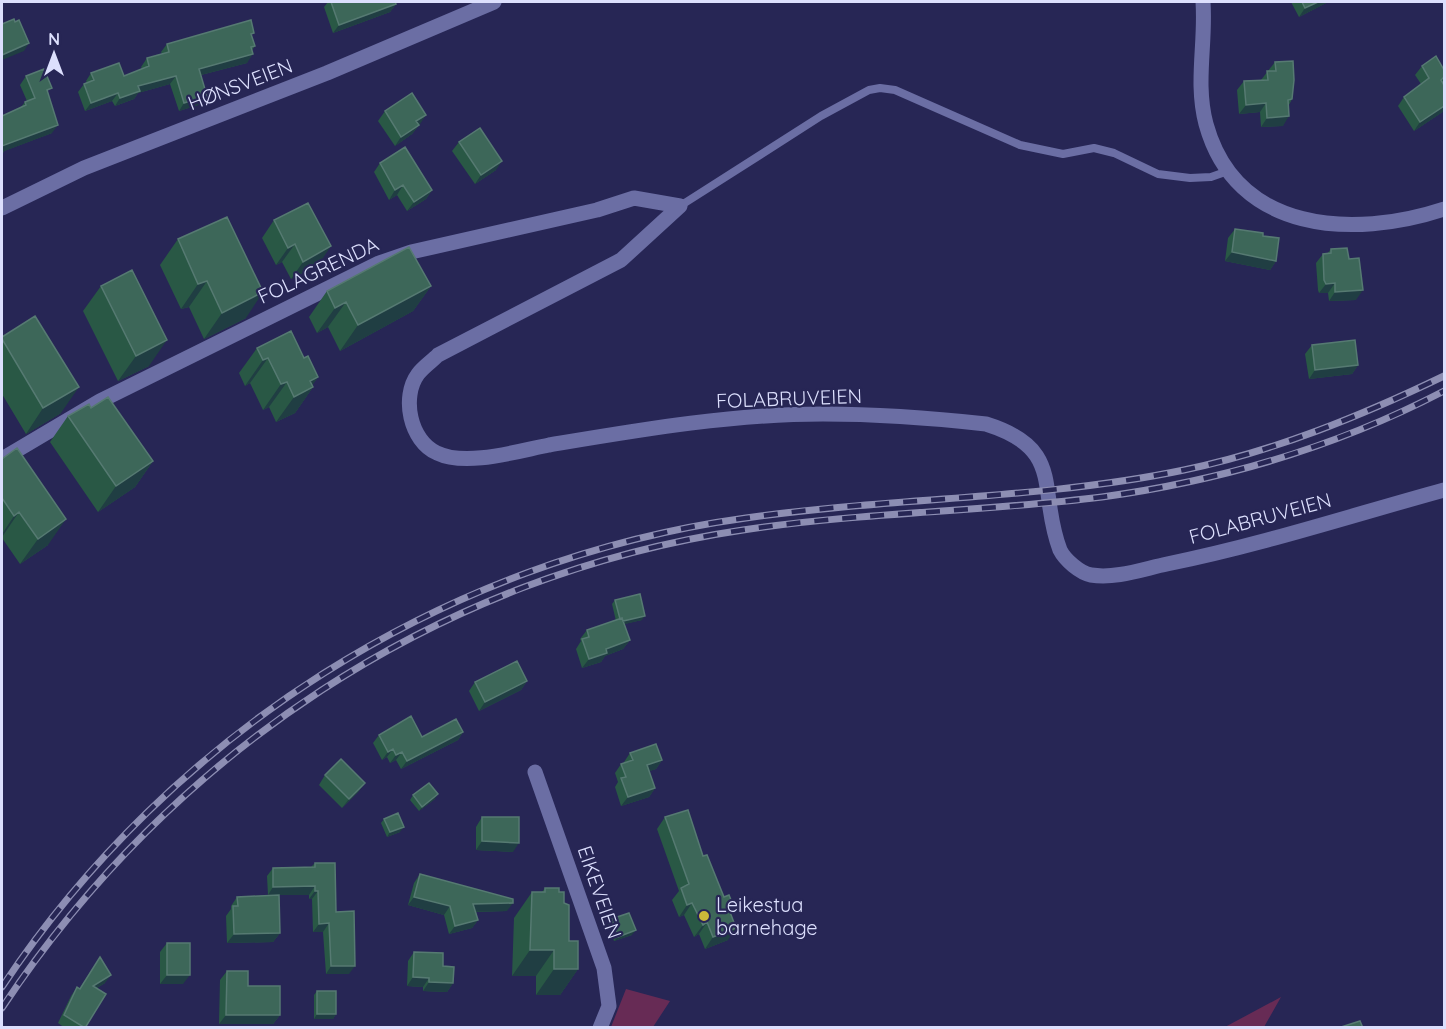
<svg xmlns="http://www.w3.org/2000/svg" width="1446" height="1029" viewBox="0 0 1446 1029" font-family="Quicksand,sans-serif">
  <rect width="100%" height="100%" fill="#272655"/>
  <!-- green -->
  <path fill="#672b55" d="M626,989L670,1001L653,1027H611Z
    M1281,997L1264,1027H1225Z"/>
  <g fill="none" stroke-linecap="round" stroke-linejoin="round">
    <!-- service -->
    <path stroke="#6b6ea4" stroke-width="8" d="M680,206L821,116L869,90L880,88L895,90L1020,145L1063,154L1094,148L1114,153L1158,174L1190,178L1211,177L1228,171"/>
    <!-- minor -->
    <path stroke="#6b6ea4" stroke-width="15" d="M1203,2C1206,43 1195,83 1206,124C1236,233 1353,239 1444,209
      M680,206L621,260L438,355C432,361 423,367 418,374C401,397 410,441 437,453C466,467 518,451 549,445C639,430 731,414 823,414C877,414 932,418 986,424C1066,449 1037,490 1060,550C1065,560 1080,573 1091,575C1116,579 1143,569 1167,564C1261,545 1353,515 1444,490
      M2,208L84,168L327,73L494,2
      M2,459L100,401L379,263L411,252L597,210L634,198L680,206
      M535,772L604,968L609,1006L600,1028"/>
    <defs>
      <path id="rail" d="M2,987C170,734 445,559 746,518C891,497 1040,500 1184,470C1275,451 1361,416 1444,376
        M2,1008C171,753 438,575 743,530C862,512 983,512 1102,497C1220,481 1338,446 1444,391"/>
    </defs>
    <!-- rail casing -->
    <use href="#rail" stroke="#8d8eb3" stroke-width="7"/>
    <!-- rail -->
    <use href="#rail" stroke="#272655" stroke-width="4.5" stroke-dasharray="14" stroke-linecap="butt"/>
  </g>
  <!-- wall -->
  <path fill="#295845" d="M328,2H395L396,4L390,12L333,33L324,7Z
    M1291,2H1328L1299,17Z
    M252,36L255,46L252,50L247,63L201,75L207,96L201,104L179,111L170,84L138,93L134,99L115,106L112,101L85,111L78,92L84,84L87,83L86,81L91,73L124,76L142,69L141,67L147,58L162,54L161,52L167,44Z
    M1275,62L1292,99L1289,105L1283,126L1261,127L1260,112L1239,114L1237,90L1244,81L1261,80Z
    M1422,66L1444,80L1443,82L1444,85V111L1414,131L1398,106L1404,97L1421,84L1415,75Z
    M26,76L48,93L52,133L4,151L2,155V116L21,107L25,102L27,101L20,85Z
    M385,111L420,124L412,134L395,146L378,121Z
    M459,142L496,170L475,184L452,151Z
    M380,163L432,190L426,199L407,211L397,195L389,200L374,172Z
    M274,220L319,264L291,279L282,262L276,265L262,238Z
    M1235,229L1263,236L1276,261L1270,270L1225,261L1228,238Z
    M178,239L246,318L204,339L189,307L181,309L160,265Z
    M1331,249L1356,300L1329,301L1328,293H1319L1318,290L1316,263L1323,254H1327Z
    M101,286L149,366L118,381L83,311Z
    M431,286L413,311L340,351L328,327L317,333L309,317L327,291Z
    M2,337L61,413L26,434L2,394Z
    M1312,345L1358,365L1352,374L1309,379L1305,354Z
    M257,348L304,358L318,377L312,385L313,387L295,413L276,422L269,407L263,410L250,383L245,386L239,373Z
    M91,408L153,461L135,487L98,512L50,442L68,416Z
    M2,459L48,545L20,564L2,538Z
    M615,600L642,620L624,624L630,640L623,649L605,656L601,662L582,668L576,649L581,641L580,639L587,630L616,621L612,604Z
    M527,681L521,690L479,711L469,691L475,682Z
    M463,732L458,740L401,769L396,760L390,763L387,757L382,760L373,743L379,735L422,737Z
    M630,753L662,760L656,769L649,771L655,788L649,797L621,806L615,787L618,782L615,773L621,764L624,763V762Z
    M325,775L365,783L358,792L342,808L319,785Z
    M413,795L435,799L419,811L410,800Z
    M482,817L513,852L476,850V827Z
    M665,817L703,856L731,915L728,940L705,949L699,934L694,937L684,915L679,917L672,900L679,891L657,829Z
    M384,819L400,832L387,837L381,823Z
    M315,863L336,912L349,974H326L323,932H313L312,899H309V895H279L280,933L273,942L227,943L226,916L231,909V906L237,897L268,895L267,876L273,868L311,867Z
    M420,874L507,911L476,912L478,920L472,928L449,934L444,915L408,905L414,883Z
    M545,888L559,892L564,903L569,941L578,969L560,995H536V976H512L514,918L532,892H542Z
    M611,919L632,935L614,941L608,924Z
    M167,943L183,984H160V952Z
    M414,952L453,983L447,992L423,991V987L407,986L408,961Z
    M100,957L105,983L97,988L85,1028H65L58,1023L71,996L77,987L79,989Z
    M227,971L248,986L280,1015L273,1024H219L220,980Z
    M317,991L336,1014L333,1019H314V995Z"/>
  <!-- shaded-wall -->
  <path fill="#203e43" d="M1318,2H1328L1299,17L1305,8Z
    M396,4L390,12L333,33L339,25Z
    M29,43L24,51L2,60V55Z
    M253,54L247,63L193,77L199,69Z
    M176,76L170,84L138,93L134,99L115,106L120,98L138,86Z
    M118,93L112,101L85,111L91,103Z
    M207,96L201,104L179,111L184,103Z
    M1266,103L1260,112L1239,114L1246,105Z
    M1444,106V111L1414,131L1420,122Z
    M426,115L420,124L410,130L416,121Z
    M1289,116L1283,126L1261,127L1267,118Z
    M58,125L52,133L2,152V146Z
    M419,125L412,134L395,146L401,137Z
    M502,161L496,170L475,184L481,175Z
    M403,185L397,195L389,200L395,190Z
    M432,190L426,199L407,211L414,202Z
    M295,244L282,262L276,265L288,248Z
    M331,246L319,264L291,279L303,262Z
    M1232,252L1276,261L1270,270L1225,261Z
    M207,281L189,307L181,309L198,284Z
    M1335,283L1328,293H1319L1326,284Z
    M431,286L413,311L340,351L358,325Z
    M1363,290L1356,300L1329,301L1335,292Z
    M263,292L246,318L204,339L222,313Z
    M346,302L328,327L317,333L335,308Z
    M167,340L149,366L118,381L136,356Z
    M268,358L250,383L245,386L263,360Z
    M1358,365L1352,374L1309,379L1315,370Z
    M318,377L310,389L313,387L295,413L276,422L294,397L310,381Z
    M287,382L269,407L263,410L281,384Z
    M79,387L61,413L26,434L43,408Z
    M153,461L135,487L98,512L116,486Z
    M19,512L2,537V534L14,516Z
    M66,519L48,545L20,564L38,539Z
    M645,616L642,620L617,626L620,621Z
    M630,640L623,649L605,656L601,662L582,668L589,659L606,649Z
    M527,681L521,690L479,711L485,702Z
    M463,732L458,740L401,769L407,761Z
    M393,749L387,757L382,760L388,752Z
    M402,752L396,760L390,763L396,755Z
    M662,760L656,769L641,774L647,765Z
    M365,783L358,792L342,808L349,799Z
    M655,788L649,797L621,806L628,797Z
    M438,794L435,799L419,811L422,807Z
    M404,827L400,832L387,837L390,832Z
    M482,841L519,843L513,852L476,850Z
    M315,886L309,895H268L273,887Z
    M315,891H318L312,899H309Z
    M414,897L450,906L444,915L408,905Z
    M513,903L507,911L467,912L473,904Z
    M692,903L684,915L679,917L687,905Z
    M478,920L472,928L449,934L455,926Z
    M707,922L699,934L694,937L703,925Z
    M329,923L323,932H313L319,924Z
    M736,928L728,940L705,949L713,937Z
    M636,930L632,935L614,941L618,937Z
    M280,933L273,942L227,943L234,934Z
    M530,950H554L536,976H512Z
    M331,966H355L349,974H326Z
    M554,969H578L560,995H536Z
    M111,975L105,983L87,994L93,986Z
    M167,975H190L183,984H160Z
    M413,977L429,978L423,987L407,986Z
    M429,982L453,983L447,992L423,991Z
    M317,1014H336L333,1019H314Z
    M226,1015H280L273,1024H219Z"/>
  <!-- building -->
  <path fill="#3d6759" stroke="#567a72" stroke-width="1.5" d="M331,2H395L396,4L339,25Z
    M1302,2H1318L1305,8Z
    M14,19L15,22L19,20L29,43L2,55V24Z
    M251,20L254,33L251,34L255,46L251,47L253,54L199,69L207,96L184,103L176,76L138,86L140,91L120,98L118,93L91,103L84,84L94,80L91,73L119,63L124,76L149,66L147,58L169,52L167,44Z
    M1436,56L1444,70V77L1441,80L1444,85V106L1420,122L1404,97L1429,78L1422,66Z
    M1293,61L1294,80L1292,99L1288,100L1289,116L1267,118L1266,103L1246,105L1244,81L1268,80L1267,71H1276L1275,62Z
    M44,69L52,88L47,90L58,125L2,146V116L26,105L25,102L35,98L26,76Z
    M412,93L426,115L416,121L419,125L401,137L385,111Z
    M480,128L502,161L481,175L459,142Z
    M405,147L432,190L414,202L403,185L395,190L380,163Z
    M308,203L331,246L303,262L295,244L288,248L274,220Z
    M227,217L263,292L222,313L207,281L198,284L178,239Z
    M1235,229L1263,233V236L1279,238L1276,261L1232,252Z
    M409,247L431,286L358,325L346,302L335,308L327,291Z
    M1347,248L1349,259L1359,258L1363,290L1335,292V283L1326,284L1324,280L1323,254L1331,253V249Z
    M132,270L167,340L136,356L101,286Z
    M35,316L79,387L43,408L2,339V337Z
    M291,331L304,358L308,356L318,377L310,381L313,387L294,397L287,382L281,384L268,358L263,360L257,348Z
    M1355,340L1358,365L1315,370L1312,345Z
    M108,397L153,461L116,486L68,416L89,404L91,408Z
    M17,448L66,519L38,539L19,512L14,516L2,498V459Z
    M640,594L645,616L623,621L622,618L620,619L615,600Z
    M622,618L630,640L606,649L607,653L589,659L582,639L589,637L587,630Z
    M517,661L527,681L485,702L475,682Z
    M411,716L422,737L456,719L463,732L407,761L402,752L396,755L393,749L388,752L379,735Z
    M656,744L662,760L647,765L655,788L628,797L621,778L626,777L621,764L633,760L630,753Z
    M341,759L365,783L349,799L325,775Z
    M429,783L438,794L422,807L413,795Z
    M688,810L703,856L707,855L724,897L729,895L735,910L730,912L736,928L713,937L707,922L703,925L692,903L687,905L681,888L689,884L665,817Z
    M398,813L404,827L390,832L384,819Z
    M482,817H519V843L482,841Z
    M315,863H335L336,912L354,911L355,966H331L329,923L319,924L318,891H315V886L273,887V868L315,867Z
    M420,874L513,899V903L473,904L478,920L455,926L450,906L414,897Z
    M545,888H559V892H564V903L569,905V941H578V969H554V950H530L532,892H545Z
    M279,895L280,933L234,934L233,906H238L237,897Z
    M629,913L636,930L618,937L611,919Z
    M167,943H190V975H167Z
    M414,952L443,953V966L454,967L453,983L429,982V978L413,977Z
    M100,957L111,975L93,986L106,994L85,1028L64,1015L77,987L80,989Z
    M227,971H248V986H280V1015H226Z
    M317,991H336V1014H317Z
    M1360,1021L1363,1028H1338Z"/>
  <!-- markers -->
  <circle fill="#cbb939" stroke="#272655" stroke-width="2" cx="704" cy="916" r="6"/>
  <g text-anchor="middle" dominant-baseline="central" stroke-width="4.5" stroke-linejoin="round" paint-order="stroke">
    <!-- street labels -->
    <g font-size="20" fill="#dcdffd" stroke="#272655">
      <text transform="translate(240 84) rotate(-21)">HØNSVEIEN</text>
      <text transform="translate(318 270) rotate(-25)">FOLAGRENDA</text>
      <text transform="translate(789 398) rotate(-2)">FOLABRUVEIEN</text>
      <text transform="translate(1260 518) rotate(-15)">FOLABRUVEIEN</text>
      <text transform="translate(600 892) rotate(71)">EIKEVEIEN</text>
    </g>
    <!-- poi labels -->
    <g font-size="20" fill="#dcdffd" stroke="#272655" text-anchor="start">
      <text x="716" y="904">Leikestua<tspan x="716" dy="23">barnehage</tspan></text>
    </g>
  </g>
  <!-- border -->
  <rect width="1446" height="1029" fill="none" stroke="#dcdffd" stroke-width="6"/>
  <!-- north arrow -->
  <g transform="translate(54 54)" stroke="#272655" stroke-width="4.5" paint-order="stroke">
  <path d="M0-4.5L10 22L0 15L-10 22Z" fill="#dcdffd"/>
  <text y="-9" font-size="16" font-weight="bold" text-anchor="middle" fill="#dcdffd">N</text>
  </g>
</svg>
